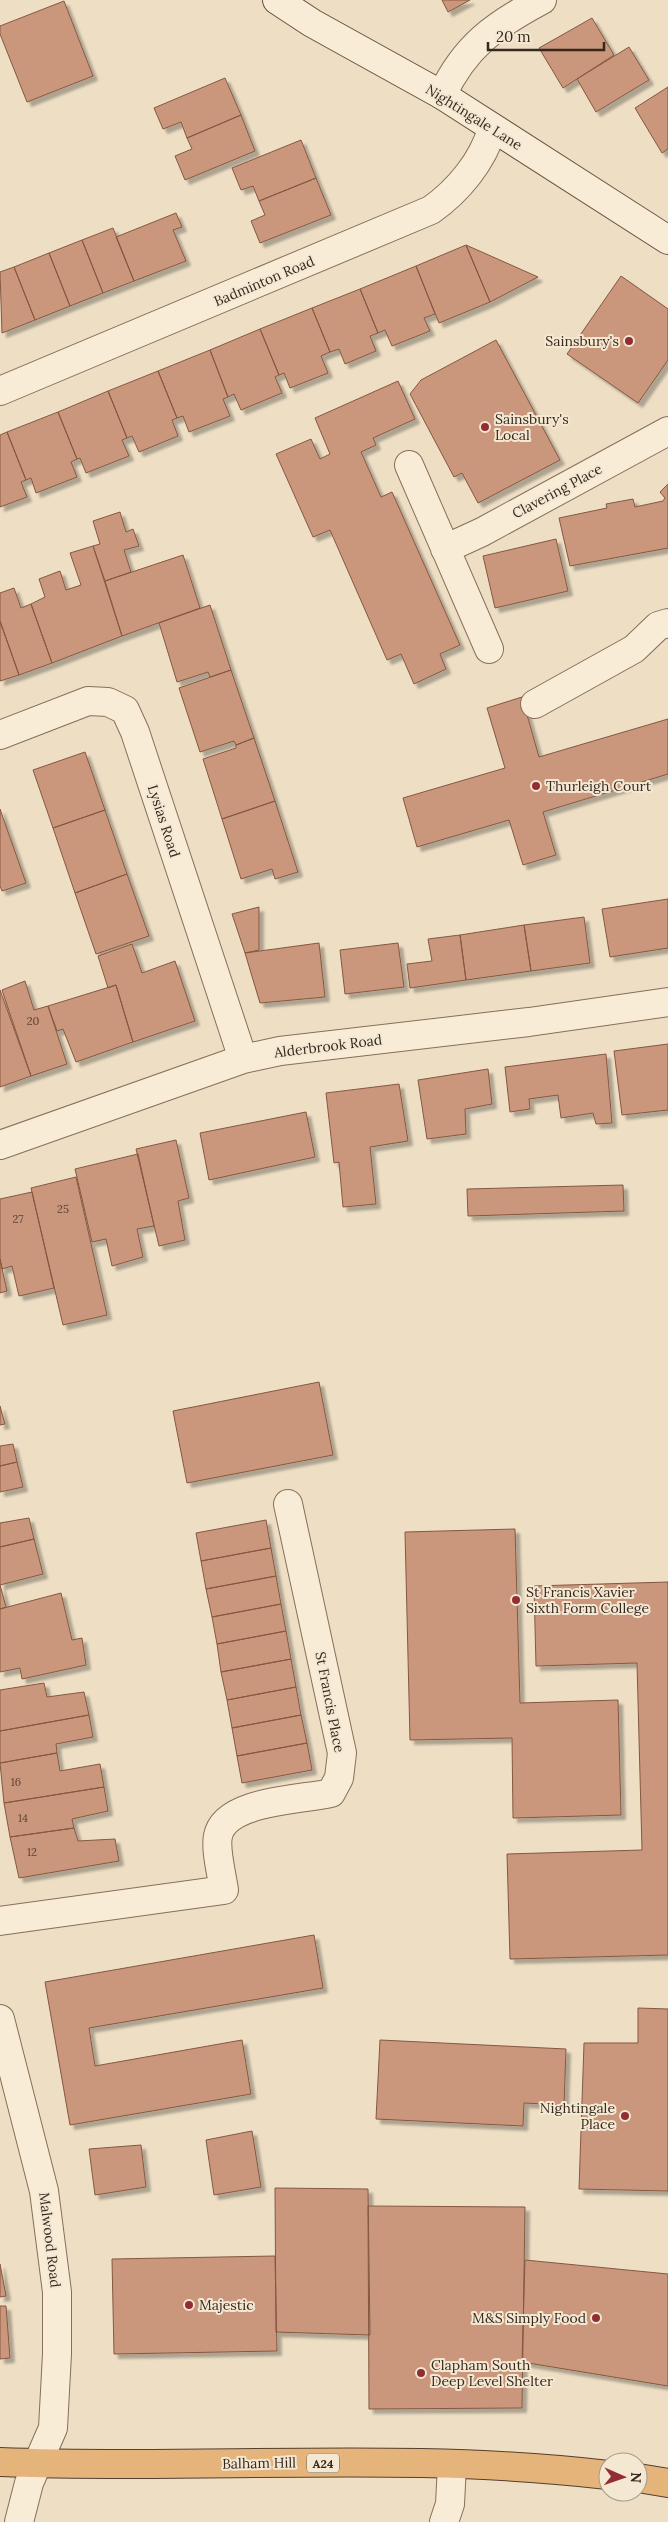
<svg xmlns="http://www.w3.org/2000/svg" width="668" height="2522" viewBox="0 0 668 2522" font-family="Lora,serif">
  <defs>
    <filter id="shadow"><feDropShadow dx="4.5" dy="4.5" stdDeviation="1" flood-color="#0004"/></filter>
  </defs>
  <rect width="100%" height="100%" fill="#eddec4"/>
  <!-- building -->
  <path fill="#ca967b" stroke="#855841" filter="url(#shadow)" d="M442,0H470L448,12Z
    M64,1L93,76L27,102L0,34V26Z
    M592,18L614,55L563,88L539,48Z
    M629,47L649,80L596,112L577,79Z
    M225,78L241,115L187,138L181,122L163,129L154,108Z
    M668,87V149L662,153L635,108Z
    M241,115L255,151L185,180L175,156L192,149L187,138Z
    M301,140L316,178L259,201L253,186L241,190L232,168Z
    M316,178L331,215L260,243L251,221L265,215L259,201Z
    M176,213L182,227L173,230L186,261L134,281L116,237Z
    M113,228L134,281L103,293L82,240Z
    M82,240L103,293L70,306L49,253Z
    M466,245L538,277L490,302Z
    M466,245L490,302L439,323L416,266Z
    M49,253L70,306L35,320L14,267Z
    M416,266L435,314L424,318L430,331L392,346L385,330L378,333L360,289Z
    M14,267L35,320L2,333L0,272Z
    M621,276L668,309V360L638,403L567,354Z
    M360,289L378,333L370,336L376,351L345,364L339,349L330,352L312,308Z
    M312,308L330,352L321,356L328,373L290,388L284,373L279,375L260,329Z
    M260,329L279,375L275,377L282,393L241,410L234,394L228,397L210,350Z
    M496,340L560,460L478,503L462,473L454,477L410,394L421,380Z
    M210,350L228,397L223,399L230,416L189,432L183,416L177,418L158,371Z
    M158,371L177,418L172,420L178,436L139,452L132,436L127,438L108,391Z
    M398,381L415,419L373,438L376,445L361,452L381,497L392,492L460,645L440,654L446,669L414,684L401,654L387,660L330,530L313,537L276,454L311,439L320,459L330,454L315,418Z
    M108,391L127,438L122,440L129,456L86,473L80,458L77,459L58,412Z
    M58,412L77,459L71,462L77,477L36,493L31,478L26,480L7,432Z
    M7,432L26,480L21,482L27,497L0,507V435Z
    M668,484V548L570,566L559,518L607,508L606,504L633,499L635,507L663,501L665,498L660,492Z
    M120,512L126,532L133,529L139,546L124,550L131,572L105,581L93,546L100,544L93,521Z
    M556,539L568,591L495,608L483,556Z
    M93,546L122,636L52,663L31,604L45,597L39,579L60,571L66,590L81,585L70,553Z
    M183,555L200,608L122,636L105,581Z
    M14,588L21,608L31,604L52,663L19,675L0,621V593Z
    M210,605L231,670L210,677L208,672L177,682L159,623Z
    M0,621L19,675L0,681Z
    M231,670L254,738L236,745L234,741L200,752L179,688Z
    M522,697L539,757L668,719V774L543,812L556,855L523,865L509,820L417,847L403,798L505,768L487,708Z
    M254,738L275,801L222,819L203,759L236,748V745Z
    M85,752L105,810L53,828L33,770Z
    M275,801L298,872L275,879L272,869L241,879L222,819Z
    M0,809L26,883L2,891L0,886Z
    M105,810L127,874L75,893L53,828Z
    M127,874L149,936L96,954L75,893Z
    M668,899V948L610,957L602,909Z
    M259,907V950L245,953L232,914Z
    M584,917L590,963L531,971L524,925Z
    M524,925L531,971L466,980L460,935Z
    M460,935L466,980L410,988L407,964L432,961L428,939Z
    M319,943L325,997L260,1003L245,953Z
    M398,943L404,987L345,994L340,950Z
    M132,944L142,973L175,961L195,1021L133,1042L116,985L108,988L98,956Z
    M25,981L34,1010L48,1006L67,1064L31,1076L2,990Z
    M116,985L133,1042L76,1062L63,1029L57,1031L48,1006Z
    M0,990L31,1076L0,1087Z
    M668,1044V1110L622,1115L614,1051Z
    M606,1054L612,1123L596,1124L593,1113L561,1118L558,1095L529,1099L530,1109L510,1112L505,1067Z
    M488,1069L492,1104L465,1109L466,1134L427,1139L418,1080Z
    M399,1084L408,1141L370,1147L376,1204L343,1207L339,1162L334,1163L326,1093Z
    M306,1112L315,1157L209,1180L200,1133Z
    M176,1140L189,1198L178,1201L185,1240L159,1246L136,1149Z
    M138,1154L154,1226L137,1229L143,1257L112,1266L106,1239L92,1242L75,1169Z
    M76,1177L107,1315L63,1325L31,1188Z
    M623,1185L624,1211L468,1216L467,1189Z
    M32,1192L54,1288L19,1296L12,1266L2,1269L0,1259V1199Z
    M0,1259L7,1291L0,1293Z
    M319,1382L333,1455L187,1483L173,1411Z
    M0,1406L5,1424L0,1425Z
    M13,1444L17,1462L0,1466V1446Z
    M17,1462L23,1487L0,1492V1466Z
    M29,1518L34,1539L0,1547V1523Z
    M266,1520L271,1548L201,1561L196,1533Z
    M515,1529L520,1703L618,1700L621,1815L513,1818L512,1738L410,1740L405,1532Z
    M34,1539L43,1574L0,1585V1547Z
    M271,1548L276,1576L206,1589L201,1561Z
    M276,1576L281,1604L212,1617L206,1589Z
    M668,1582V1955L510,1959L507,1854L642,1850L637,1663L536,1666L534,1586Z
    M0,1585L6,1607L0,1609Z
    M61,1593L72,1640L82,1638L86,1665L22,1679L20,1668L0,1672V1609Z
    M281,1604L286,1631L217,1644L212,1617Z
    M286,1631L291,1659L221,1672L217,1644Z
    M291,1659L296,1687L227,1700L221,1672Z
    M44,1683L47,1697L84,1692L89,1715L0,1731V1690Z
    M296,1687L301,1715L232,1728L227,1700Z
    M89,1715L93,1737L56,1744L57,1753L0,1763V1731Z
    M301,1715L307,1743L237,1756L232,1728Z
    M307,1743L312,1770L242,1783L237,1756Z
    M57,1753L60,1771L100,1764L104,1787L4,1803L0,1763Z
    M104,1787L108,1811L72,1819L74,1828L10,1837L4,1803Z
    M74,1828L78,1841L115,1839L119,1861L19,1878L10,1837Z
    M314,1935L323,1988L89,2028L95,2066L242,2040L251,2094L70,2125L45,1982Z
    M638,2008L668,2009V2191L579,2189L584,2043H638Z
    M380,2040L566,2049L564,2105L524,2103L523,2126L376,2119Z
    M252,2131L261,2187L214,2195L206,2140Z
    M141,2145L146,2187L95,2195L89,2149Z
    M275,2188L368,2189L370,2335L276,2332Z
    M368,2206L525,2207L522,2408L369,2409Z
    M275,2256L277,2351L114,2354L112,2259Z
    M525,2260L668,2274V2386L522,2362Z
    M0,2264L6,2296L0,2297Z
    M0,2306H6L10,2358L0,2359Z"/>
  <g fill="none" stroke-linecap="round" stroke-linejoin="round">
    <defs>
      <path id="minor" d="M442,95C465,46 495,25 542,0
        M0,391L431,210C458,191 483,161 492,129
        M409,465L489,649
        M445,549L482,532L668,431
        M535,704L634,649L658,626L668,623
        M0,735L88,701L108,702L125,710L135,732L243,1059
        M0,1145L243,1059L280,1051L529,1022L668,1002
        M0,1921L224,1890C222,1876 215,1849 218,1836C225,1800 302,1800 331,1793L339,1778L342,1753L288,1504
        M0,2019L44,2191L57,2292V2354L53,2428L29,2483L19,2522
        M444,2522L450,2504L452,2465"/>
      <path id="secondary" d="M277,0L312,23L442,95L668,240"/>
      <path id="trunk" d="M0,2462C202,2470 406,2451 608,2475
        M638,2478L668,2483"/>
    </defs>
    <!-- minor casing -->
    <use href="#minor" stroke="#866f5b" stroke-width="30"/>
    <!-- secondary casing -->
    <use href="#secondary" stroke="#68503e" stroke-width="30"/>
    <!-- trunk casing -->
    <use href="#trunk" stroke="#543e2f" stroke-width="30"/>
    <!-- minor -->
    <use href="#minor" stroke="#f8ecd6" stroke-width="28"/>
    <!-- secondary -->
    <use href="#secondary" stroke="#f8ecd6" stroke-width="28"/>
    <!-- trunk -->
    <use href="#trunk" stroke="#e4b47a" stroke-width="28"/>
  </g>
  <!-- markers -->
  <g fill="#932d34" stroke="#f4e8d3" stroke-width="2">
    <circle cx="629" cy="341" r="5"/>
    <circle cx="485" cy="427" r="5"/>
    <circle cx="536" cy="786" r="5"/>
    <circle cx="516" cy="1600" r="5"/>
    <circle cx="625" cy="2116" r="5"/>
    <circle cx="189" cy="2305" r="5"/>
    <circle cx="596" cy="2318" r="5"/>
    <circle cx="421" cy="2373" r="5"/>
  </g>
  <g text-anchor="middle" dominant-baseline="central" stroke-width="4" stroke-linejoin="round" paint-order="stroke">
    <!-- number labels -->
    <g font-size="11" fill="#5c4435">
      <text x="33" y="1021">20</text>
      <text x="63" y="1209">25</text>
      <text x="18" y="1219">27</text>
      <text x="16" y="1782">16</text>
      <text x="23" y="1818">14</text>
      <text x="32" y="1852">12</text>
    </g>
    <!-- shield labels -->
    <rect fill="#f4e8d3" stroke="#706254" stroke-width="1" x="307" y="2453.5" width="32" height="19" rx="4"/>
    <g font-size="12" font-weight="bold" fill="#37291e">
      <text x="323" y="2463">A24</text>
    </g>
    <!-- street labels -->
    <g font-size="14" fill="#37291e" stroke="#f4e8d3">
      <text transform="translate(474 117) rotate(32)">Nightingale Lane</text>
      <text transform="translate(264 281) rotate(-23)">Badminton Road</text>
      <text transform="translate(557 491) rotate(-28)">Clavering Place</text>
      <text transform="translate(164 821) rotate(72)">Lysias Road</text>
      <text transform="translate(328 1046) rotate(-7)">Alderbrook Road</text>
      <text transform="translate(330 1702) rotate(79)">St Francis Place</text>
      <text transform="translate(50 2240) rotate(83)">Malwood Road</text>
      <text transform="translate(259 2463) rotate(-1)">Balham Hill</text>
    </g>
    <!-- poi labels -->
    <g font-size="14" fill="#37291e" stroke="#f4e8d3" text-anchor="start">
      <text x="619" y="341" text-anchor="end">Sainsbury's</text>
      <text x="495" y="419">Sainsbury's<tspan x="495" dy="16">Local</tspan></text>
      <text x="546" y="786">Thurleigh Court</text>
      <text x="526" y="1592">St Francis Xavier<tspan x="526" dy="16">Sixth Form College</tspan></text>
      <text x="615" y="2108" text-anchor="end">Nightingale<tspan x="615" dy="16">Place</tspan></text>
      <text x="199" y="2305">Majestic</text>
      <text x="586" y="2318" text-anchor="end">M&amp;S Simply Food</text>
      <text x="431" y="2365">Clapham South<tspan x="431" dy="16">Deep Level Shelter</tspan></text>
    </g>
  </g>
  <!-- north arrow -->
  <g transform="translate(623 2477) rotate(92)"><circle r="24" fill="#f4e8d3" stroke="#a89c8b"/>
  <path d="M0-4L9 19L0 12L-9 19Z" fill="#932d34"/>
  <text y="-8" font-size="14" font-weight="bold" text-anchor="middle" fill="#37291e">N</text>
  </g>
  <!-- scale -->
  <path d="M488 42v8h116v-8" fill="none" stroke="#37291e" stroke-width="2.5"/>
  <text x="496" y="42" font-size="15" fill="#37291e" stroke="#f4e8d3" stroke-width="4" paint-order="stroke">20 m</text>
</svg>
